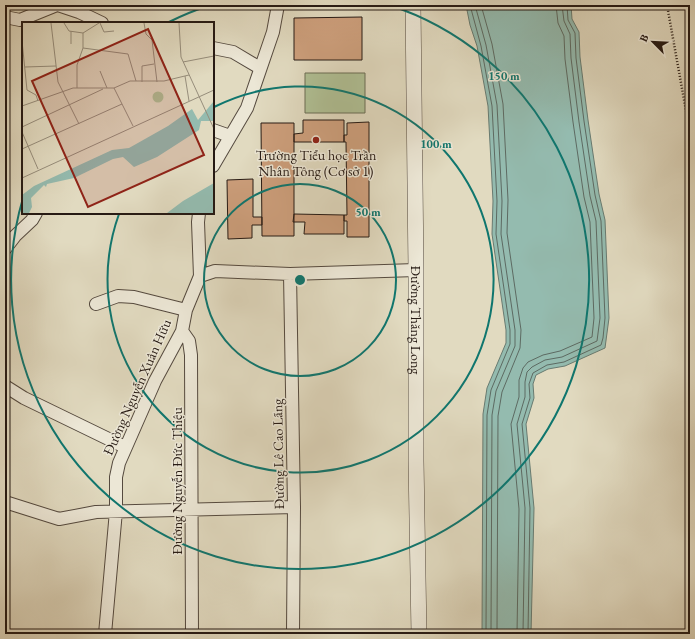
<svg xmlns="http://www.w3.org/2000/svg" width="695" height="639" viewBox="0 0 695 639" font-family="'EB Garamond',serif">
  <rect width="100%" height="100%" fill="#e1dac0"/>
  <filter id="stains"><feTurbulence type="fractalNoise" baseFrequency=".005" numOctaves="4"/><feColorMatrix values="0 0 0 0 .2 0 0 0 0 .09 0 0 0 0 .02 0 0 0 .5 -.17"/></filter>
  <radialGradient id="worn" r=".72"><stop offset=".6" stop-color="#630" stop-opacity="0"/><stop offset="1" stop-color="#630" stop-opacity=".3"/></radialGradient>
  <!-- green -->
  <path fill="#b0c095" stroke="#6b6d54" d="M305,73H365V113H305Z"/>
  <!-- water -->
  <path fill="#94bbaf" stroke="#687b71" d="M466,5H571L572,19L579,32L580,57L588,120L599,194L605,220L609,318L605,348L565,366L548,369L536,375L533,384L534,398L526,424L534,508L531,634H482L483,414L487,388L506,343V330L492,234L493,201L488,106L477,46L470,25Z"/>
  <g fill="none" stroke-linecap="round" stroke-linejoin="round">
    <!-- shore -->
    <path stroke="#5d6a62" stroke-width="1" d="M470,5L481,46L492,106L497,201L496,234L510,330V344L491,390L487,415L486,634
      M475,5L486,45L497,105L502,201L501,234L515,330V346L496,391L492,415L491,634
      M481,5L492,44L503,104L508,200L507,233L521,330L520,348L502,392L498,416L497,634
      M517,634L519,509L511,424L519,397V380L523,368L528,362L543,355L560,351L592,337L594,318L590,222L584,197L573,122L565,59L564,36L558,23L556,5
      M523,634L525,508L517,424L525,397V382L527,372L532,367L545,360L562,357L597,341L600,318L596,221L590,196L579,122L571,58L570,34L564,21L562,5
      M528,634L530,508L522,424L530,398L529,384L533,373L547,365L564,362L601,345L603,338L605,318L601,221L595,195L584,121L576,58L575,33L568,20L567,5"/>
  </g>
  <!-- building -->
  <path fill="#cd9f7c" stroke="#261a14" d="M362,17V60H294V18Z
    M303,120H344V142H294V134L303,133Z
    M369,122V237H347V221H344V215H347L346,142H344V135H347V123Z
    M261,123H294V236H262Z
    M253,179V217H262V225H252V238L228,239L227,180Z
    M294,214L344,215V234H304L305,222H293Z"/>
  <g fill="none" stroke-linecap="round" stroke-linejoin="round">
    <defs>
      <path id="minor" d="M58,5L79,12L102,23
        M5,17L20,20L57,5
        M213,48L233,52L260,68
        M213,130L230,136
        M213,166L247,108L273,32L278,5
        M5,249L15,236L32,220L36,213
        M290,274L294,507L293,634
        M200,276L215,271L290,274L416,270
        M96,304L118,296L134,297L186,310
        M182,331L189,341L191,355L192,634
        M5,386L24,398L125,447
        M5,502L59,519L96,512L294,507
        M105,634L116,511V477L119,463L155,381L182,331L186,310L200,276L198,222L199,213"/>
      <g id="tertiary">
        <path id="s1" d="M413,5L416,270V461L419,634"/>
      </g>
    </defs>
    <!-- minor casing -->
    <use href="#minor" stroke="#554a3f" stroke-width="14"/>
    <!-- tertiary casing -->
    <use href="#tertiary" stroke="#554a3f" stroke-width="16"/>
    <!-- path -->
    <path stroke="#261a14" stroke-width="2.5" stroke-dasharray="1 2" stroke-linecap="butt" d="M667,5L690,133"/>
    <!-- minor -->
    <use href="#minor" stroke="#ece7d6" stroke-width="12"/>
    <!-- tertiary -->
    <use href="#tertiary" stroke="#ece7d6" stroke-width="15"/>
  </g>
  <!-- distance rings -->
  <g fill="none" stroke="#0f766e" stroke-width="2">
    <circle cx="300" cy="280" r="96"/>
    <path d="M214 107A193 193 0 1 1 119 214"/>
    <path d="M169 22A289 289 0 0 1 211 5M389 5A289 289 0 1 1 23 198"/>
  </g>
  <!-- markers -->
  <circle fill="#8f2418" stroke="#ece7d6" stroke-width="1.5" cx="316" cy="140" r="4"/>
  <g text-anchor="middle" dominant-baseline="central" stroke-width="3" stroke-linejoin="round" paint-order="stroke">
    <!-- poi labels -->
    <g font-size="14" fill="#261a14" stroke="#ece7d6">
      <text x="316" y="155">Trường Tiểu học Trần<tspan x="316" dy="16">Nhân Tông (Cơ sở 1)</tspan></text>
    </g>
    <!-- street labels -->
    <g font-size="14" fill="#261a14" stroke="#ece7d6">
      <text stroke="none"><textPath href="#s1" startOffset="315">Đường Thăng Long</textPath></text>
      <text transform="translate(137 387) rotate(-66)">Đường Nguyễn Xuân Hữu</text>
      <text transform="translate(278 454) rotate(-91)">Đường Lê Cao Lãng</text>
      <text transform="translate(177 481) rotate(-90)">Đường Nguyễn Đức Thiệu</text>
    </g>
  </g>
  <!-- overview -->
  <g transform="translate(22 22)">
    <rect width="192" height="192" fill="#e1dac0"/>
    <path d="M130.5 75a5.5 5.5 0 1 1 11 0a5.5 5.5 0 1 1-11 0Z" fill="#b0c095"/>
    <path d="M192,79V99H179L177,108L135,135L112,145L101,135L91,137L52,156L25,162L24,165L22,163L9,176L10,185L7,191H0V173L12,164L90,128L107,126L146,104L170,87L176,98ZM192,161V191H145L161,179Z" fill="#94bbaf"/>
    <path fill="none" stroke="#968d7b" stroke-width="1" d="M29,1L36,60L57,102M42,1L47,9L61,11M78,1L82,10L92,9M122,1L124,12L130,18L135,60M157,1L159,35L192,107M61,11L77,1M61,11V26M0,19L5,68L14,73L16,79M49,22V9M61,26L106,32L114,59M161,40L192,34M3,45L34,44M78,49L85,66M163,54L167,79M120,60V44L132,42M55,66V43L61,26M92,66L111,104M0,84L51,66H92L108,59H142L167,53M0,105L81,67M0,110L16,147M0,127L100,82M0,156L192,68"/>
    <path fill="#8f2418" fill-opacity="0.15" stroke="#8f2418" stroke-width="2" d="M126,7L182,133L66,185L10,59Z"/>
    <rect width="192" height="192" fill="none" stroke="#261a14" stroke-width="2"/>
  </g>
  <circle cx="300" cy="280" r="6" fill="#0f766e" stroke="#ece7d6" stroke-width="2"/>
  <g font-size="12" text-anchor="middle" font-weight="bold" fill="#0f766e" stroke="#ece7d6" stroke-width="3" stroke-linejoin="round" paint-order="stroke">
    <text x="504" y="80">150 m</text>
    <text x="436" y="148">100 m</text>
    <text x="368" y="216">50 m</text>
  </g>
  <!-- margin -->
  <rect width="695" height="639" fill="none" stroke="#e1dac0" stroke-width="20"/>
  <rect x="6" y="6" width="683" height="627" fill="none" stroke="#261a14" stroke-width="2"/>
  <rect x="10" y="10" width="675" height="619" fill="none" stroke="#261a14"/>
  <!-- north arrow -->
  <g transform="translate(653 42) rotate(294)" stroke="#ece7d6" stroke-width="3" paint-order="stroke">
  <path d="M0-3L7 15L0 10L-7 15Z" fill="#261a14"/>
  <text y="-6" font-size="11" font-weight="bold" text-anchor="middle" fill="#261a14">B</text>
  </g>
  <rect width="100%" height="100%" filter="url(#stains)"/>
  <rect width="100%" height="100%" fill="url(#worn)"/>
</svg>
